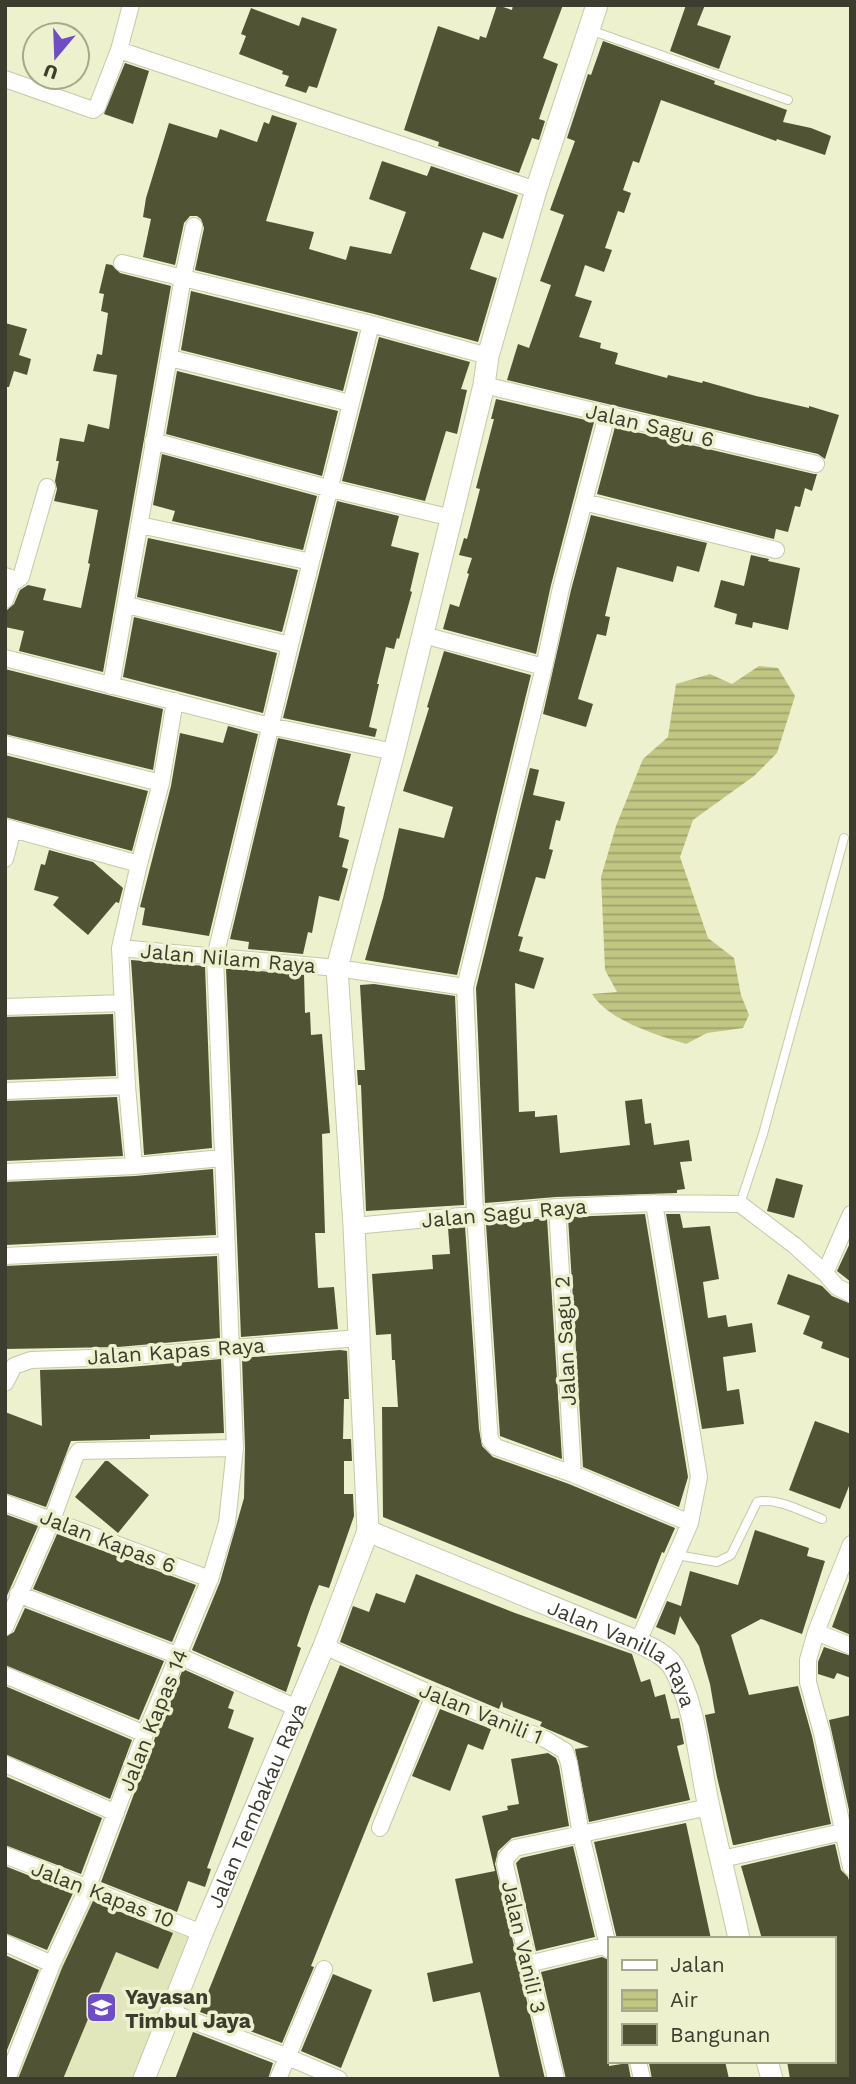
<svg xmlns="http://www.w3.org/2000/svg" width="856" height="2084" viewBox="0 0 856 2084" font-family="'Work Sans',sans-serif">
  <defs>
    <pattern id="water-rules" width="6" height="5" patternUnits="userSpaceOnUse" patternTransform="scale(1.75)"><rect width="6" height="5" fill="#c1c682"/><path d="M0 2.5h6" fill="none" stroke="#9ea26b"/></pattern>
  </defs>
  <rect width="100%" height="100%" fill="#edf1cd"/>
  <!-- built -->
  <path fill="#e2e6bb" d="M90,1894L194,1938L134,2079H11Z"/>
  <!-- water -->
  <path fill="url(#water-rules)" d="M759,666L778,668L795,696L777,753L754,776L693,820L680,857L708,938L734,958L741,995L749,1015L743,1028L707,1033L686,1044C657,1035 609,1021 592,994L617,992L605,970L601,877L616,826L643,759L668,737L676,684L710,674L732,684Z"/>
  <!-- building -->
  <path fill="#515335" d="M497,5L512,10L513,5H563L543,58L558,64L539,119L545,121L539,140L532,138L519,173L438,146L439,142L404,130L438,26L479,40L480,36L486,38Z
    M686,5H705L697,25L731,36L719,69L670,51Z
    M251,8L299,26L302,17L337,29L317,88L309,86L306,93L285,86L289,76L282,74L283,71L239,54L246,36L241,34Z
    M603,41L715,81L714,84L787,110L783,122L811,128L831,136L825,155L777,139L776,141L661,100L639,163L633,161L623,190L631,193L624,213L618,211L605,248L612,250L604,272L585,265L575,296L592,301L579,337L601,343L600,348L618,353L615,364L667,378L668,375L702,383L703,381L756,396L809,408V406L839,415L825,459L818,454L507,380L518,344L529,348L551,285L540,281L564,215L550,210L575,141L567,138L588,74L591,75Z
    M125,63L149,71L133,124L104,114Z
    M272,115L297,123L266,221L314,232L309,249L346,260L350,246L391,254L406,212L369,199L382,161L427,176L431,166L518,195L503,239L483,232L470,269L497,278L478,342L374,314L195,270L204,228L201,219L197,216H190L184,223L175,265L143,257L151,219L143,217L146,198L169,123L217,138L220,129L257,142L264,122L269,124Z
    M106,264L112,265L120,273L171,286L103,672L19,651L24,631L5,627V617L7,610L14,604L20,590L28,585L46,589L43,600L81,608L90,564L88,563L98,510L54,501L57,489L55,481L59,461H56L60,438L84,442L88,424L109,429L117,375L93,371L97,354L102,355L108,313L101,311L104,294L99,293Z
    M191,291L358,332L343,391L181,350Z
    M5,323L27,329L19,355L31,359L27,375L14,371L9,387H5Z
    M379,337L470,362L461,389L467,390L457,434L446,431L425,501L342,481Z
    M177,371L338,411L322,476L166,434Z
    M496,399L594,422L551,585L536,654L443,629L450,604L459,607L469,574L467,573L472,558L459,555L464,538L467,539L480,489L476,488L494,419H491Z
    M615,427L814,474H817L812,491L805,488L800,507L795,506L788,532L776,529L774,539L597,494Z
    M162,454L317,496L303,550L172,521L175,511L153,505Z
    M337,501L399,516L391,546L419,553L410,591L412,592L399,639L397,638L394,649L386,647L377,684H379L369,727L377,729L375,737L283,718Z
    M591,515L707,543L699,572L677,566L673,582L617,567L605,616L610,617L606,636L597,634L578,699L593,704L586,727L543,714L571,590Z
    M148,538L298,570L282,632L137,597Z
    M751,555L769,559L768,561L800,568L788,630L753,622L752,628L735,624L737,614L714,607L721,580L744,586Z
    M134,617L277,653L263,713L123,677Z
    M444,651L531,675L457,975L365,960L383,898L399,828L444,838L453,807L403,791L429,708L427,707Z
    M5,669L163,709L153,770L5,734Z
    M228,726L258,734L209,936L142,925L145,908L140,907L171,786L180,733L223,743Z
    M278,738L351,754L337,805L345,807L339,837L349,840L342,867L348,869L339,901L319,896L312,933L308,932L303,954L248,949L249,942L230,939Z
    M5,755L148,791L132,851L5,817Z
    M530,768L539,770L533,795L565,802L560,821L556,820L549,849L553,850L545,879L536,877L518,936L523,937L519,951L544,958L534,989L515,983L519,1112L535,1111V1117L557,1115L560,1153L630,1145L625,1101L642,1099L645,1124L651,1123L654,1145L689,1140L692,1161L680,1162L685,1189L677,1190V1193L556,1197L485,1203L476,988Z
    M49,850L93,862L123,888L119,903L116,902L88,935L53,905L59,897L34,890L41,864L45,865Z
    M131,960L205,966L212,1148L144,1155Z
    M226,968L304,975L305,1013L310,1012L311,1035L322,1034L330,1133L322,1134L325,1233H315L318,1288L334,1287L338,1329L241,1337Z
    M374,984L455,996L464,1205L366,1211L361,1085H358L357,1070H365L360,985Z
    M113,1014L116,1076L5,1080V1017Z
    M117,1097L123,1156L5,1161V1101Z
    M213,1169L216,1235L5,1245V1182L135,1176Z
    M776,1178L803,1185L794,1218L767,1211Z
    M645,1214L688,1477L679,1507L583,1467L568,1217Z
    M666,1214H680L683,1228L710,1226L719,1279L703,1282L708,1318L726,1315L728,1327L752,1323L756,1352L723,1357L727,1391L739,1389L744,1424L702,1429Z
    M547,1218L562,1459L500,1436L486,1224Z
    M465,1226L479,1429L482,1446L493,1457L569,1484L675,1528L664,1553L662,1552L636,1619L383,1517L382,1407H398L395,1360H392L391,1334L376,1335L372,1274L433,1269L432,1255L450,1254L448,1228Z
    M851,1241V1282L837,1271Z
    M217,1256L220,1338L118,1347L5,1349V1266Z
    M788,1274L822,1286L832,1296L851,1304V1359L821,1348L823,1342L803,1334L810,1316L777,1304Z
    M340,1350L347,1351L349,1399H344L343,1439H351L352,1461H344V1494H353L354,1516L329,1588L319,1585L311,1606L297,1646L301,1648L286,1692L192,1650L220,1582L244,1498L245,1448L242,1358Z
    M221,1359L224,1433L150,1435V1439L71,1441L46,1507L5,1493V1412L42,1426L40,1370L119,1368Z
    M815,1421L851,1434V1481L840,1509L789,1490Z
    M105,1461H108L149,1495L118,1533L75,1497Z
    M5,1514L38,1526L5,1600Z
    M755,1530L809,1548L807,1556L825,1561L802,1634L761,1619L731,1635L749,1695L798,1686L812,1736L831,1824L735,1845H733L717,1777L705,1715L715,1713L710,1684L699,1646L680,1616L675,1635L656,1627L667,1601L681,1606L690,1571L738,1585Z
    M57,1534L196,1585L172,1642L33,1589Z
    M416,1574L515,1613L632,1654L641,1682L650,1679L655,1697L665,1694L671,1719L679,1718L684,1744L677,1746L690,1800L589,1822L575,1749L589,1747L540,1726L542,1722L503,1707L502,1701L499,1709L340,1642L353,1606L369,1612L376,1593L405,1603Z
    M849,1581H851V1635L832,1627Z
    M25,1608L164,1661L139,1720L5,1665V1637L14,1632Z
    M824,1647L851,1656V1678L837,1673L834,1679L818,1674V1662Z
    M340,1665L420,1700L374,1809L311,1966L314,1967L282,2043L200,2012Z
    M183,1669L234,1692L228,1708L234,1710L228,1728L254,1738L207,1868L211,1869L205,1887L188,1881L177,1912L101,1882L155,1738Z
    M5,1686L132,1740L110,1799L5,1754Z
    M440,1709L491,1729L483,1750L468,1744L450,1791L412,1776Z
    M851,1715V1810H849L829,1720Z
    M548,1753L556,1758L559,1766L569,1826L512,1838L498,1851L495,1864L545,2079H500L480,1992L433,2002L427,1973L473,1963L455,1879L495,1871L482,1816L508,1810L507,1806L519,1804L511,1759Z
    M5,1776L102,1818L81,1874L5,1845Z
    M686,1823L711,1939H617L594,1842Z
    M835,1844L841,1870L848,1877L851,1887V2079H790L787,2061H833V1939H817L816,1936L801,1939H762L741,1866Z
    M573,1846L595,1937L536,1951L516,1863L521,1858Z
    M5,1866L73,1893L47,1950L5,1933Z
    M93,1901L173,1933L158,1969L116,1952L63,2079H18L62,1968Z
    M5,1955L39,1970L5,2055Z
    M602,1957L609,1960V2066L628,2063L631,2079H566L541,1972Z
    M333,1974L372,1990L341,2068L301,2051Z
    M193,2032L273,2063L268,2079H175Z
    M656,2061H725L729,2079H652L649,2063Z"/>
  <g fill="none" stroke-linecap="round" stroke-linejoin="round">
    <defs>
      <path id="service" d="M590,30L788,100
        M740,1204L763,1134L844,838
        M677,1555L717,1562L731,1555L757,1502C777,1497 803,1512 822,1519"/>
      <path id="minor" d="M119,50L536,190
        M5,79L93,110L97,107L119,50L131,5
        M122,263L371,324L488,356
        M170,358L350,403
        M484,385L816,464
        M607,415L561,588L544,667L465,987L475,1213L489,1428L490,1440L496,1447L573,1474L690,1523
        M153,441L331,489L452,518
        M584,502L776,550
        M140,525L311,562
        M5,576L17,580L21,577L47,487
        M5,600L13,579
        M127,605L290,645
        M423,635L544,667
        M5,658L270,726L394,752
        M111,686L183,277L194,226
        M5,744L161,783
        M5,827L139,864
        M5,859L13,829
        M120,948L337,968L465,987
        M5,1007L123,1003
        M5,1091L127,1086
        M134,1166L127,1086L120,948L139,864L161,783L175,701
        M5,1172L134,1166L223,1158
        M557,1207L573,1474
        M354,1226L557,1207L654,1203L740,1204L794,1245L825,1273L837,1287L851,1294
        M5,1256L227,1245
        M825,1273L851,1214
        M5,1383L14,1366L31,1360L119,1357L359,1338
        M5,1503L210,1579
        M851,1544L816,1632L808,1660V1682L822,1733L851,1867
        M18,1594L179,1656L297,1708
        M5,1627L52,1520L75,1457L79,1451L235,1448
        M816,1632L851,1646
        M638,1642L690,1523L699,1477L654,1203
        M324,1646L434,1695L545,1739L565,1751L569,1763L581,1835L609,1950
        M5,1675L145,1734
        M5,1764L116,1813
        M380,1828L434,1695
        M5,1855L202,1933
        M722,1859L851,1830
        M5,1943L52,1964
        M528,1964L608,1945
        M170,2012L288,2057L339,2079
        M638,2061L642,2079
        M7,2079L52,1964L87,1889L145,1734L210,1579L227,1523L235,1448L215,957L290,645L371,324
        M278,2079L324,1969
        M556,2079L505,1865L506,1858L515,1848L709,1807"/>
      <g id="tertiary">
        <path id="s1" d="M368,1531L638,1642C650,1648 665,1654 673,1666C696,1704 699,1764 709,1807C718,1851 730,1895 739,1939"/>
        <path d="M767,2061L772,2079"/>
        <path id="s2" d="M144,2079L202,1933L324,1646L368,1531L354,1226L337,968L394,752L484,385L488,356L536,190L597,5"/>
      </g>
    </defs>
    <!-- service casing -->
    <use href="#service" stroke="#c6c9a7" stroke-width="10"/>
    <!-- minor casing -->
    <use href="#minor" stroke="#c6c9a7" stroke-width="18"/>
    <!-- tertiary casing -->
    <use href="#tertiary" stroke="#c6c9a7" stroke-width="23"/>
    <!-- service -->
    <use href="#service" stroke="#fff" stroke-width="8"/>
    <!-- minor -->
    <use href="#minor" stroke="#fff" stroke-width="16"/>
    <!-- tertiary -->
    <use href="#tertiary" stroke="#fff" stroke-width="21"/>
  </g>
  <!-- icons -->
  <defs>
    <symbol id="school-square" viewBox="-11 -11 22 22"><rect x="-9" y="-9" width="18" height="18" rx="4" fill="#6f4dc6" stroke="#edf1cd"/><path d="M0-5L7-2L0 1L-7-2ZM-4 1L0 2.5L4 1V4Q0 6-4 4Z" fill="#fff"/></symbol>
  </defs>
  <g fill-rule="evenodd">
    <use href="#school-square" x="84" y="1990" width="35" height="35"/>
  </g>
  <g text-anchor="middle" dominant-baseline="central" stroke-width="7" stroke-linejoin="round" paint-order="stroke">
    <!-- street labels -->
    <g font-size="21" fill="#3c3d2f" stroke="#edf1cd">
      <text transform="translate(650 425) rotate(13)">Jalan Sagu 6</text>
      <text transform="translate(228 958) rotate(5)">Jalan Nilam Raya</text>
      <text transform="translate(504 1213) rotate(-5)">Jalan Sagu Raya</text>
      <text transform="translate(565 1341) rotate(-93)">Jalan Sagu 2</text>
      <text transform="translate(176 1351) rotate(-4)">Jalan Kapas Raya</text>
      <text transform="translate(108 1541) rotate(21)">Jalan Kapas 6</text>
      <text stroke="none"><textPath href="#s1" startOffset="287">Jalan Vanilla Raya</textPath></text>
      <text transform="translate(481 1713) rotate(22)">Jalan Vanili 1</text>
      <text transform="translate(153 1720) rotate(-68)">Jalan Kapas 14</text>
      <text stroke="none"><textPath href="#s2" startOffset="296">Jalan Tembakau Raya</textPath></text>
      <text transform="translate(103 1894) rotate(21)">Jalan Kapas 10</text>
      <text transform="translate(524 1947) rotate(77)">Jalan Vanili 3</text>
    </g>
    <!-- poi labels -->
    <g font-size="21" font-weight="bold" fill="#3c3d2f" stroke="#edf1cd" text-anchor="start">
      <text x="125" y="1996">Yayasan<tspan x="125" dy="24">Timbul Jaya</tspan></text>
    </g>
  </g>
  <!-- border -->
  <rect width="856" height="2084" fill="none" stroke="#3c3d2f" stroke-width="14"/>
  <!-- legend -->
  <rect x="608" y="1937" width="228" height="126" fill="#edf1cd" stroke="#a6a98e" stroke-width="2"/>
  <rect x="622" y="1960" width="35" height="10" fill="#ffffff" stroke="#a6a98e" stroke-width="2"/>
  <text x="670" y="1972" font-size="21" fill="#3c3d2f">Jalan</text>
  <rect x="622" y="1990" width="35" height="21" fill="url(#water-rules)" stroke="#a6a98e" stroke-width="2"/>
  <text x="670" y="2007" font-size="21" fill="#3c3d2f">Air</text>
  <rect x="622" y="2024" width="35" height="21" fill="#515335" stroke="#a6a98e" stroke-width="2"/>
  <text x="670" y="2042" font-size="21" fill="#3c3d2f">Bangunan</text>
  <!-- north arrow -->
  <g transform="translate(56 56) rotate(199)"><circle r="33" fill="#edf1cd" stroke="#a6a98e" stroke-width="2"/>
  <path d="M0-5L12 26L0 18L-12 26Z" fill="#6f4dc6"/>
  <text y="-10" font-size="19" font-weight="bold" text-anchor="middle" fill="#3c3d2f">U</text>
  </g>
</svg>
